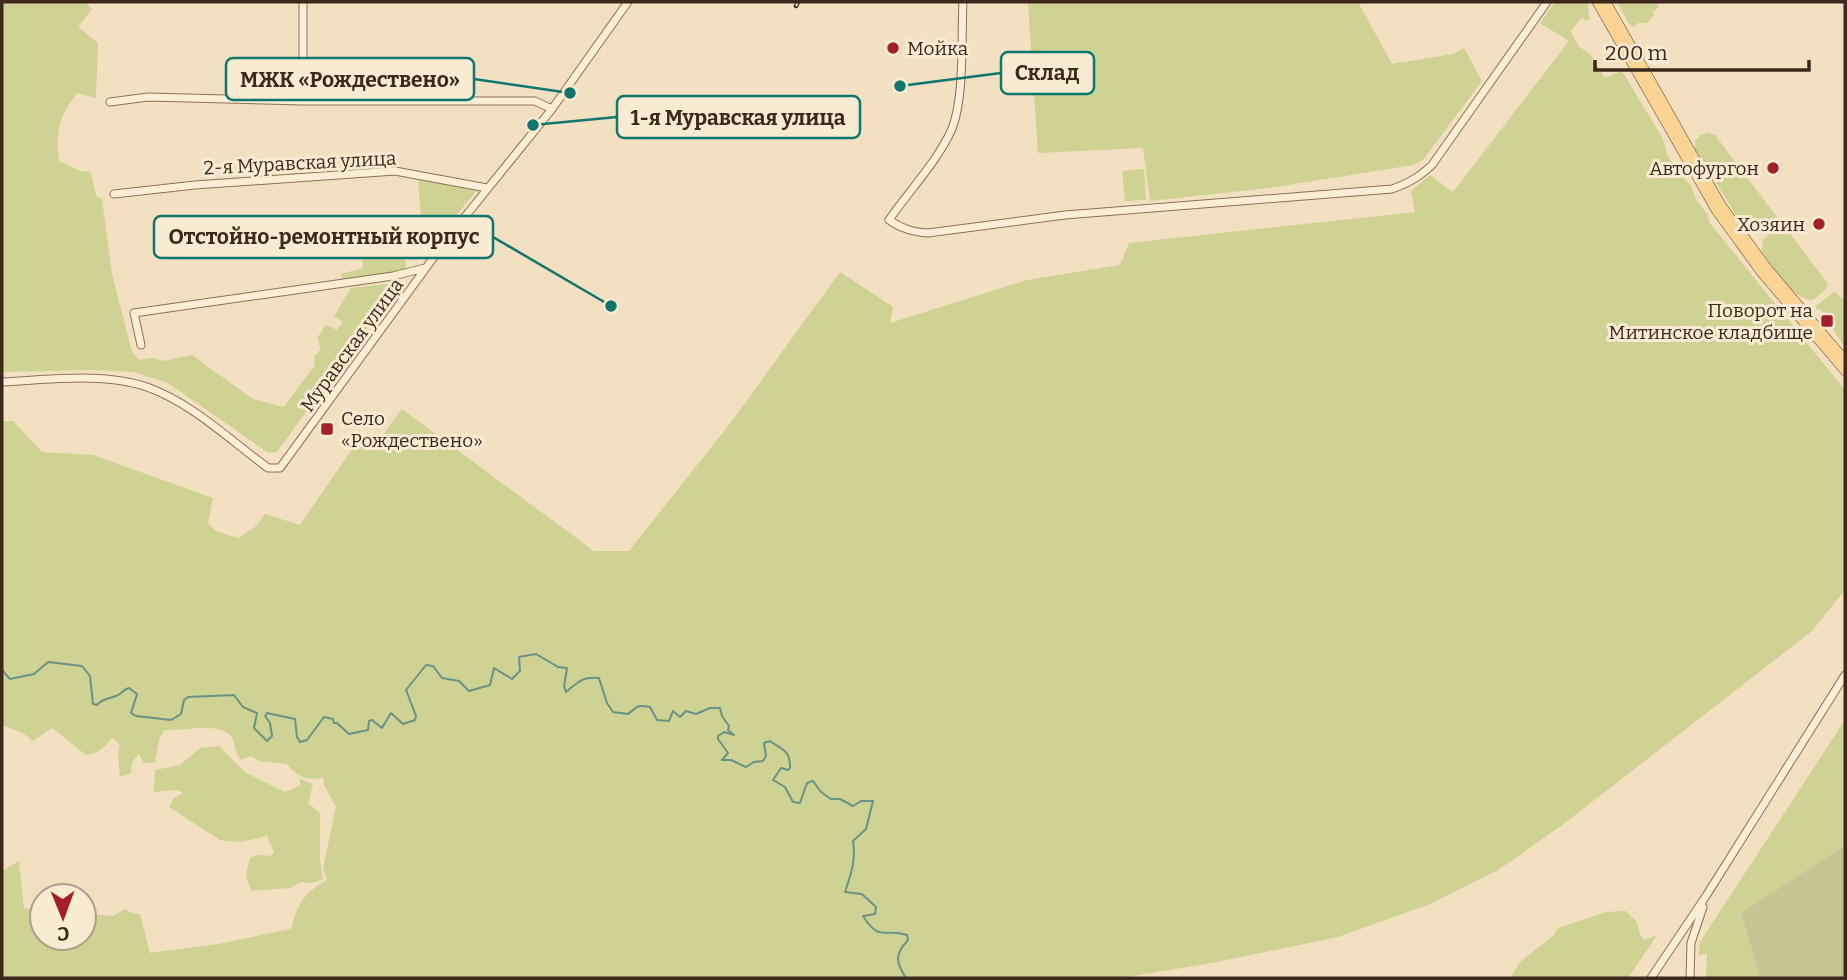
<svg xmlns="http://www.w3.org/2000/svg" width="1847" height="980" viewBox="0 0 1847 980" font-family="Bitter,serif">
  <rect width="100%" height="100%" fill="#f2e0c0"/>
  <!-- green -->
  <path fill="#ced293" d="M2,2H85L92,9L78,27L98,43L96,98L77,93C59,117 55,132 59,161L80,171L91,172L96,196L102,199L112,274L132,352L139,360L152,358L164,361L192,355L253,399L284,407L315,365L314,357L321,349L317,338L326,325L337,330L343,322L334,316L351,288L395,283L394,292L277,452H267L168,383L134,372L92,370L2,372Z
    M1028,2H1358L1392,64L1453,54L1464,48L1482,81L1423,160L1413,165L1276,187L1150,201L1143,148L1038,153Z
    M1555,2H1588L1589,20L1585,21L1582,17L1571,31L1578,46L1590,54L1605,78L1622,71L1663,139L1667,154L1678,174L1690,184L1697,201L1708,215L1709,222L1845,390V590L1812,631L1561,826L1498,870L1430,904L1338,937L1212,963L1121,978H2V871L19,861L24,908L42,910V938H84V913L113,916L125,909L132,913L140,914L150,953L218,944L291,929C298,903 303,894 327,880L323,868L336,807L324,785L323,777C308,782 296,776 287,764L260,761L251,756L240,760C233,749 236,741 230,735C218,722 181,731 164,730L159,740L155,762L144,763L139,754L132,762L131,773L120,777L118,755L120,745L112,738C104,748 99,753 86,755L52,728L33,741L24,734L2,725V421H13L42,452L93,455L213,498L208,523L216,531L238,538L255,527L265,514L300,525L357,442L371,451L402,409L594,551H629L732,421L840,272L893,307L890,323L1027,280L1120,265L1129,243L1415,212L1411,191L1430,175L1453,192L1569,41L1540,23Z
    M1617,2H1655L1659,7L1653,12L1654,15L1647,23H1638L1633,27L1629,24Z
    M1708,133L1715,135L1777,217L1760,230L1750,231L1741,223L1695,149V141L1701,135Z
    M1144,169L1146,200L1125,201L1122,171Z
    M418,179L478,189L443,231L405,239L403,244L406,270L342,280L341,274L363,268L361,247L389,242L387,227L421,221Z
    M1779,226L1785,227L1828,284L1826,289L1813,300C1794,301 1772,266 1762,251L1763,240Z
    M1834,292L1845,300V348L1833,329L1835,326L1821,310L1816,309V306Z
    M1845,720V845L1741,913L1760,978H1706L1707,953L1698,956L1700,942Z
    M219,746L246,773L285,792L300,786V779L313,784L308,803L320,813V860L323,879L312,883L301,882L290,888L252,891C243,874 247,874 250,858L256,855L270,856L274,852L267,836L240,842L220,840L169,807L173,799L183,793L177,790L154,792L155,770L180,765L200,748Z
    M1626,911L1637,922L1640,934L1644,940L1657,935L1628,978H1510L1520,962L1553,936L1558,928L1606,912Z"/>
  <!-- cemetery -->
  <path fill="#c3c693" d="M1845,845V978H1760L1741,913Z"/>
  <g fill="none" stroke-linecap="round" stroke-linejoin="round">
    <!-- stream -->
    <path stroke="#699386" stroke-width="2" d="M2,670L10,679L34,674L48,662L82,666L90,676L93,704L97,705C103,698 108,699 116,696C122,694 123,689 129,688L137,694L131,713L136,716L171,720L181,714L184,700L188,697L234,695L243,707L257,713L254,728L267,741L272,736L270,723L265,716L267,713L295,719L297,737L300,742L307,740L324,717L333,719L334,723H337L349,734L368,730L369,721L372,720L382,728L391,713L403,724L415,720L416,716L406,690L426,665L433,666L442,678L459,681L469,691L490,685L494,668L512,679L520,671L519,657L536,654L558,667L567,668L564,686L566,692C578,682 583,676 599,678L607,703L613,712L628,714C637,707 637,704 650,707L657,720L669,721L673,711L680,717L686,711L696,714L710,708H720L722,716L729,726L728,730L734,735L724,732L718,736V739L728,753L722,760H731L746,767L754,762L763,761L766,756L764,743L770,741C784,751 790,750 790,768L788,770L781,768L773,780L785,787L793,802L800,803L807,783L813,781L821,792L831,799H840L853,806L861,801H873L866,829L853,841C856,861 851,874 845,892L862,894L876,907L875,914L863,916C879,942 885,928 907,935L908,940C894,955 896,962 906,978"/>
    <defs>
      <path id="minor" d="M963,2C961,37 965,99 951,131C936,163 909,191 889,220C902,229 913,232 928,233L1065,215L1392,189C1409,183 1419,177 1432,165L1547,2
        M303,101V2
        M110,102L148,97L303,101H535L552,109
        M114,194L195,185L395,171L487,188
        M141,345L134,313L393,276L425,268
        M2,382C46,380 105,372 147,387C192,403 230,440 268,468H280L447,239L552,109L628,2
        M1651,978L1706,896L1845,675
        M1690,978L1691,943L1703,907"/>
      <path id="major" d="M1597,2L1716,210L1761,272L1845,371
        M1606,2L1721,205L1767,268L1845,360"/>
    </defs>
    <!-- minor casing -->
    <use href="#minor" stroke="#8e7056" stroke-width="9"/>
    <!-- major casing -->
    <use href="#major" stroke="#5b3e2b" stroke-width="10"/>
    <!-- minor -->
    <use href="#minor" stroke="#fceed5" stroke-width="7"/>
    <!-- major -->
    <use href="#major" stroke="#f9d494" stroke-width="9"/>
    <defs>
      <path id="rail" d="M796,6L798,2"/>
    </defs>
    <!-- rail casing -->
    <use href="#rail" stroke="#3c291c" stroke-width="4.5"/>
    <!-- rail -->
    <use href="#rail" stroke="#f9ebd1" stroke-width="2" stroke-dasharray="5" stroke-linecap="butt"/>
  </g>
  <!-- markers -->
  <g fill="#a32029" stroke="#f9ebd1" stroke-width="2.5">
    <circle cx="893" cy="48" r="7"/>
    <circle cx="1773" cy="168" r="7"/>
    <circle cx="1819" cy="224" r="7"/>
    <rect x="1820" y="314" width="14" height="14" rx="3.5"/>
    <rect x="320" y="422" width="14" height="14" rx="3.5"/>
  </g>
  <g text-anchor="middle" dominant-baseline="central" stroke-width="6" stroke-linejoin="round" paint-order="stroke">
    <!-- poi labels -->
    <g font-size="19" fill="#3c291c" stroke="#f9ebd1" text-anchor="end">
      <text x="907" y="48" text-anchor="start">Мойка</text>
      <text x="1759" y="168">Автофургон</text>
      <text x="1805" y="224">Хозяин</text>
      <text x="1813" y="310">Поворот на<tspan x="1813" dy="22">Митинское кладбище</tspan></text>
      <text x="341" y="418" text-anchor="start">Село<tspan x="341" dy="22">«Рождествено»</tspan></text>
    </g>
    <!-- street labels -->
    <g font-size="19" fill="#3c291c" stroke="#f9ebd1">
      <text transform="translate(300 163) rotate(-3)">2-я Муравская улица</text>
      <text transform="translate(352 345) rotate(-54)">Муравская улица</text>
    </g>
  </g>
  <!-- callouts -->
  <path fill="none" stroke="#0f766e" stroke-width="2.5" d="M900 86L1001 73M570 93L474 79M533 125L617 117M611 306L493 237"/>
  <g fill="#0f766e" stroke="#f9ebd1" stroke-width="2.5">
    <circle cx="900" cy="86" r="7"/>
    <circle cx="570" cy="93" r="7"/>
    <circle cx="533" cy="125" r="7"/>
    <circle cx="611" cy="306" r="7"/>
  </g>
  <g fill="#f9ebd1" stroke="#0f766e" stroke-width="2.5">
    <rect x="1001" y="52" width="93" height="42" rx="7"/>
    <rect x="226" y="58" width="248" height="42" rx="7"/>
    <rect x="617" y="96" width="243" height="42" rx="7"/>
    <rect x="154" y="216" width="339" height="42" rx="7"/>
  </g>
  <g font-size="21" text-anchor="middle" font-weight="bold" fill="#3c291c">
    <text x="1047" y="80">Склад</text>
    <text x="350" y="87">МЖК «Рождествено»</text>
    <text x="738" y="125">1-я Муравская улица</text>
    <text x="324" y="244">Отстойно-ремонтный корпус</text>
  </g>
  <!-- border -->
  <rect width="1847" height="980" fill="none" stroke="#3c291c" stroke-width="7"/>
  <!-- north arrow -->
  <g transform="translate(63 917) rotate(179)"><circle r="33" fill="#f9ebd1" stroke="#ad9d89" stroke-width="2"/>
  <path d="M0-5L12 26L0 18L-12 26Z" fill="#a32029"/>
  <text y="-10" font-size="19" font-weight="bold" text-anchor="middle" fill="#3c291c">С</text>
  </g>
  <!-- scale -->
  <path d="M1595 60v10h214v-10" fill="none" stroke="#3c291c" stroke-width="3.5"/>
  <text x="1605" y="60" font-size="21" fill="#3c291c" stroke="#f9ebd1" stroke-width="5" paint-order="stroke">200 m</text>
</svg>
